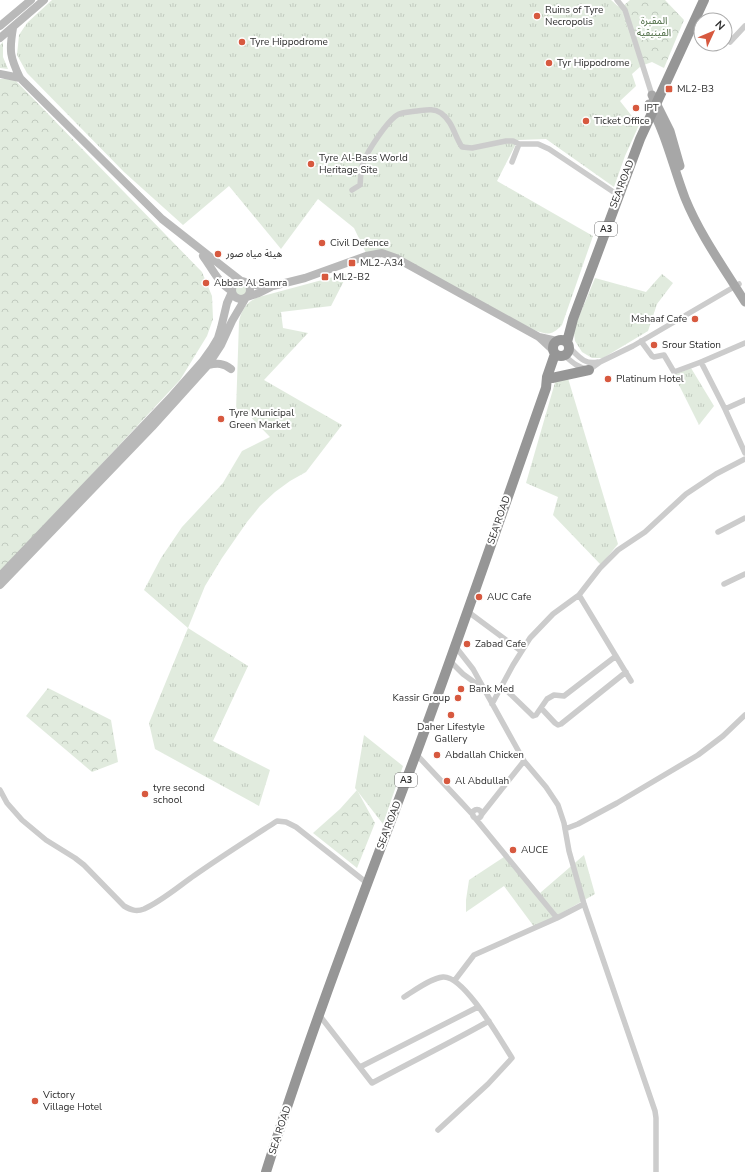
<svg xmlns="http://www.w3.org/2000/svg" width="745" height="1172" viewBox="0 0 745 1172" font-family="'Nunito Sans','Noto Sans Arabic',sans-serif">
  <defs>
    <pattern id="grass-tufts" width="24" height="20" patternUnits="userSpaceOnUse"><rect width="24" height="20" fill="#e1ebde"/><path d="M3 7l-1-3M5 7V3M7 7l1-3M15 17l-1-3M17 17v-4M19 17l1-3" fill="none" stroke="#c1cabf"/></pattern>
    <pattern id="forest-crowns" width="20" height="18" patternUnits="userSpaceOnUse"><rect width="20" height="18" fill="#e1ebde"/><path d="M2 6a3 3 0 1 1 6 0M12 15a3 3 0 1 1 6 0" fill="none" stroke="#c1cabf"/></pattern>
  </defs>
  <rect width="100%" height="100%" fill="#fff"/>
  <!-- grass -->
  <path fill="url(#grass-tufts)" d="M52,0H611L621,9L641,66L632,74L636,86L620,101L639,125L625,156L614,187L546,139L518,140L497,181L593,236L562,325C551,336 548,335 534,330L394,254L366,253L354,228L318,199L281,249L229,186L183,225L124,172L27,73L17,55L19,35L27,23Z
    M3,42V57L8,69L0,68V45Z
    M348,273L331,306L281,312L283,328L308,333L264,380L342,425L306,472L290,481L275,492L260,506L247,522L222,558L205,586L188,628L248,666L213,741L270,770L259,806L155,749L149,723L188,628L144,590L161,558L182,527L223,483L242,451L270,437L244,410L236,411L239,322C241,310 247,301 259,297Z
    M662,274L673,283L657,304L648,331L603,358H592L582,352L575,341L574,333L576,324L595,278L646,292Z
    M235 290a6 6 0 1 1 12 0a6 6 0 1 1-12 0Z
    M691,368L714,406L699,425L674,375Z
    M567,375L618,544L601,565L553,515L558,497L526,483L556,379Z
    M364,735L403,766L383,824L355,788Z
    M507,855L540,893L584,855L595,894L535,928L504,886L466,912V900L469,880Z"/>
  <!-- forest -->
  <path fill="url(#forest-crowns)" d="M630,0H665L684,20L664,68L652,62L641,66L621,10L617,6L622,7Z
    M0,79H14L202,272L212,296L213,319L207,336L180,380L0,573Z
    M48,688L111,720L118,762L92,772L26,716Z
    M357,790L375,823L357,868L313,833L340,809Z"/>
  <g fill="none" stroke-linecap="round" stroke-linejoin="round">
    <!-- street -->
    <path stroke="#ccc" stroke-width="5.5" d="M617,0L625,10L652,95
      M730,42L745,26
      M512,162L519,144
      M352,190L360,185C361,178 360,170 363,163C367,152 388,119 399,114C404,112 411,112 417,111C426,110 433,108 441,113C453,122 454,135 462,147L472,148L506,141H513L519,144H538L549,149L618,195
      M641,341L652,356L654,357L664,355L674,372L701,362L745,343
      M570,348C579,357 585,365 598,362
      M565,356C573,363 579,368 589,370L600,362L633,346L739,284
      M701,362L725,409L745,453
      M725,409L745,400
      M718,532L745,518
      M724,584L745,574
      M579,595L631,681
      M467,611L521,651
      M455,646L473,669L524,761L546,787L558,805L564,823L569,851L584,904L655,1111L656,1118V1172
      M450,661L463,674L485,690
      M502,686L531,714L533,716L536,715L547,699L554,695L564,696L616,656
      M492,704L513,665L530,638L553,614L579,595L600,568L618,550L645,532L686,494L716,474L745,459
      M541,708L555,723L558,725L561,724L626,672
      M416,754L461,802L473,815
      M0,790L7,803L22,820L46,840L75,858L84,865L124,906C131,910 136,912 144,909C162,901 179,886 195,875C222,856 249,839 277,821L286,822L296,827L367,883
      M472.5 814a4.5 4.5 0 1 1 9 0a4.5 4.5 0 1 1-9 0Z
      M482,814L524,761
      M475,818L557,918
      M565,829L578,824L617,803L698,755L723,736L745,715
      M455,980L474,955L557,918L584,904
      M404,997C414,991 431,978 443,977C464,975 501,1041 512,1058L488,1084L438,1130
      M320,1016L372,1083C411,1062 450,1043 489,1021
      M360,1067L478,1007"/>
    <!-- secondary -->
    <path stroke="#b9b9b9" stroke-width="8" d="M0,26L31,0
      M13,28C9,51 10,57 20,78L162,219L241,281
      M0,38L44,0
      M0,74L20,78
      M203,256C212,268 218,283 232,291
      M232 290a9 9 0 1 1 18 0a9 9 0 1 1-18 0Z
      M245,282L259,286H272
      M247,297L259,293L273,286L305,278L366,256L382,253L396,258L539,337L553,350
      M539,337L557,341
      M208,365C218,363 223,363 231,369
      M0,576L172,396L202,362L212,348L218,338L221,328L227,303L232,292
      M0,585L152,427L208,365L221,345L232,321L245,299"/>
    <!-- primary -->
    <path stroke="#a7a7a7" stroke-width="9" d="M652,95L670,131L680,166
      M649,104C666,133 673,167 685,198C700,235 724,268 745,302"/>
    <!-- highway -->
    <path stroke="#969696" stroke-width="10" d="M553 348a8 8 0 1 1 16 0a8 8 0 1 1-16 0Z
      M567,342L573,319L640,139L704,0
      M552,378L589,370
      M266,1172C310,1031 364,893 416,754C461,633 503,510 546,388L547,377L555,354"/>
  </g>
  <!-- markers -->
  <g fill="#d7593f" stroke="#fff" stroke-width="1.5">
    <circle cx="537" cy="16" r="4"/>
    <circle cx="242" cy="42" r="4"/>
    <circle cx="549" cy="63" r="4"/>
    <rect x="665" y="85" width="8" height="8" rx="2"/>
    <circle cx="636" cy="108" r="4"/>
    <circle cx="586" cy="121" r="4"/>
    <circle cx="311" cy="164" r="4"/>
    <circle cx="322" cy="243" r="4"/>
    <circle cx="218" cy="254" r="4"/>
    <rect x="348" y="259" width="8" height="8" rx="2"/>
    <rect x="321" y="273" width="8" height="8" rx="2"/>
    <circle cx="206" cy="283" r="4"/>
    <circle cx="695" cy="319" r="4"/>
    <circle cx="654" cy="345" r="4"/>
    <circle cx="608" cy="379" r="4"/>
    <circle cx="221" cy="419" r="4"/>
    <circle cx="479" cy="597" r="4"/>
    <circle cx="467" cy="644" r="4"/>
    <circle cx="461" cy="689" r="4"/>
    <circle cx="458" cy="698" r="4"/>
    <circle cx="451" cy="715" r="4"/>
    <circle cx="437" cy="755" r="4"/>
    <circle cx="447" cy="781" r="4"/>
    <circle cx="145" cy="794" r="4"/>
    <circle cx="513" cy="850" r="4"/>
    <circle cx="35" cy="1101" r="4"/>
  </g>
  <g text-anchor="middle" dominant-baseline="central" stroke-width="4" stroke-linejoin="round" paint-order="stroke">
    <!-- shield labels -->
    <g fill="#fff" stroke="#6d6d6d" stroke-width="1">
      <rect x="595" y="222" width="22" height="14" rx="3"/>
      <rect x="395" y="773" width="22" height="14" rx="3"/>
    </g>
    <g font-size="9" font-weight="bold" fill="#2f2f2f">
      <text x="606" y="229">A3</text>
      <text x="406" y="780">A3</text>
    </g>
    <!-- poi labels -->
    <g font-size="10" fill="#2f2f2f" stroke="#fff" text-anchor="start">
      <text x="545" y="10">Ruins of Tyre<tspan x="545" dy="12">Necropolis</tspan></text>
      <text x="250" y="42">Tyre Hippodrome</text>
      <text x="557" y="63">Tyr Hippodrome</text>
      <text x="677" y="89">ML2-B3</text>
      <text x="644" y="108">IPT</text>
      <text x="594" y="121">Ticket Office</text>
      <text x="319" y="158">Tyre Al-Bass World<tspan x="319" dy="12">Heritage Site</tspan></text>
      <text x="330" y="243">Civil Defence</text>
      <text x="226" y="254">هيئة مياه صور</text>
      <text x="360" y="263">ML2-A34</text>
      <text x="333" y="277">ML2-B2</text>
      <text x="214" y="283">Abbas Al Samra</text>
      <text x="687" y="319" text-anchor="end">Mshaaf Cafe</text>
      <text x="662" y="345">Srour Station</text>
      <text x="616" y="379">Platinum Hotel</text>
      <text x="229" y="413">Tyre Municipal<tspan x="229" dy="12">Green Market</tspan></text>
      <text x="487" y="597">AUC Cafe</text>
      <text x="475" y="644">Zabad Cafe</text>
      <text x="469" y="689">Bank Med</text>
      <text x="450" y="698" text-anchor="end">Kassir Group</text>
      <text x="451" y="727" text-anchor="middle">Daher Lifestyle<tspan x="451" dy="12">Gallery</tspan></text>
      <text x="445" y="755">Abdallah Chicken</text>
      <text x="455" y="781">Al Abdullah</text>
      <text x="153" y="788">tyre second<tspan x="153" dy="12">school</tspan></text>
      <text x="521" y="850">AUCE</text>
      <text x="43" y="1095">Victory<tspan x="43" dy="12">Village Hotel</tspan></text>
    </g>
    <!-- park labels -->
    <g font-size="10" fill="#48673f" stroke="#fff">
      <text x="654" y="21">المقبرة<tspan x="654" dy="12">الفينيقية</tspan></text>
    </g>
    <!-- street labels -->
    <g font-size="10" fill="#2f2f2f" stroke="#fff">
      <text transform="translate(622 184) rotate(-69)">SEA ROAD</text>
      <text transform="translate(499 520) rotate(-71)">SEA ROAD</text>
      <text transform="translate(389 825) rotate(-69)">SEA ROAD</text>
      <text transform="translate(280 1130) rotate(-72)">SEA ROAD</text>
    </g>
  </g>
  <!-- north arrow -->
  <g transform="translate(713 32) rotate(46)"><circle r="19" fill="#ffffff" stroke="#acacac"/>
  <path d="M0-3L7 15L0 10L-7 15Z" fill="#d7593f"/>
  <text y="-6" font-size="11" font-weight="bold" text-anchor="middle" fill="#2f2f2f">N</text>
  </g>
</svg>
